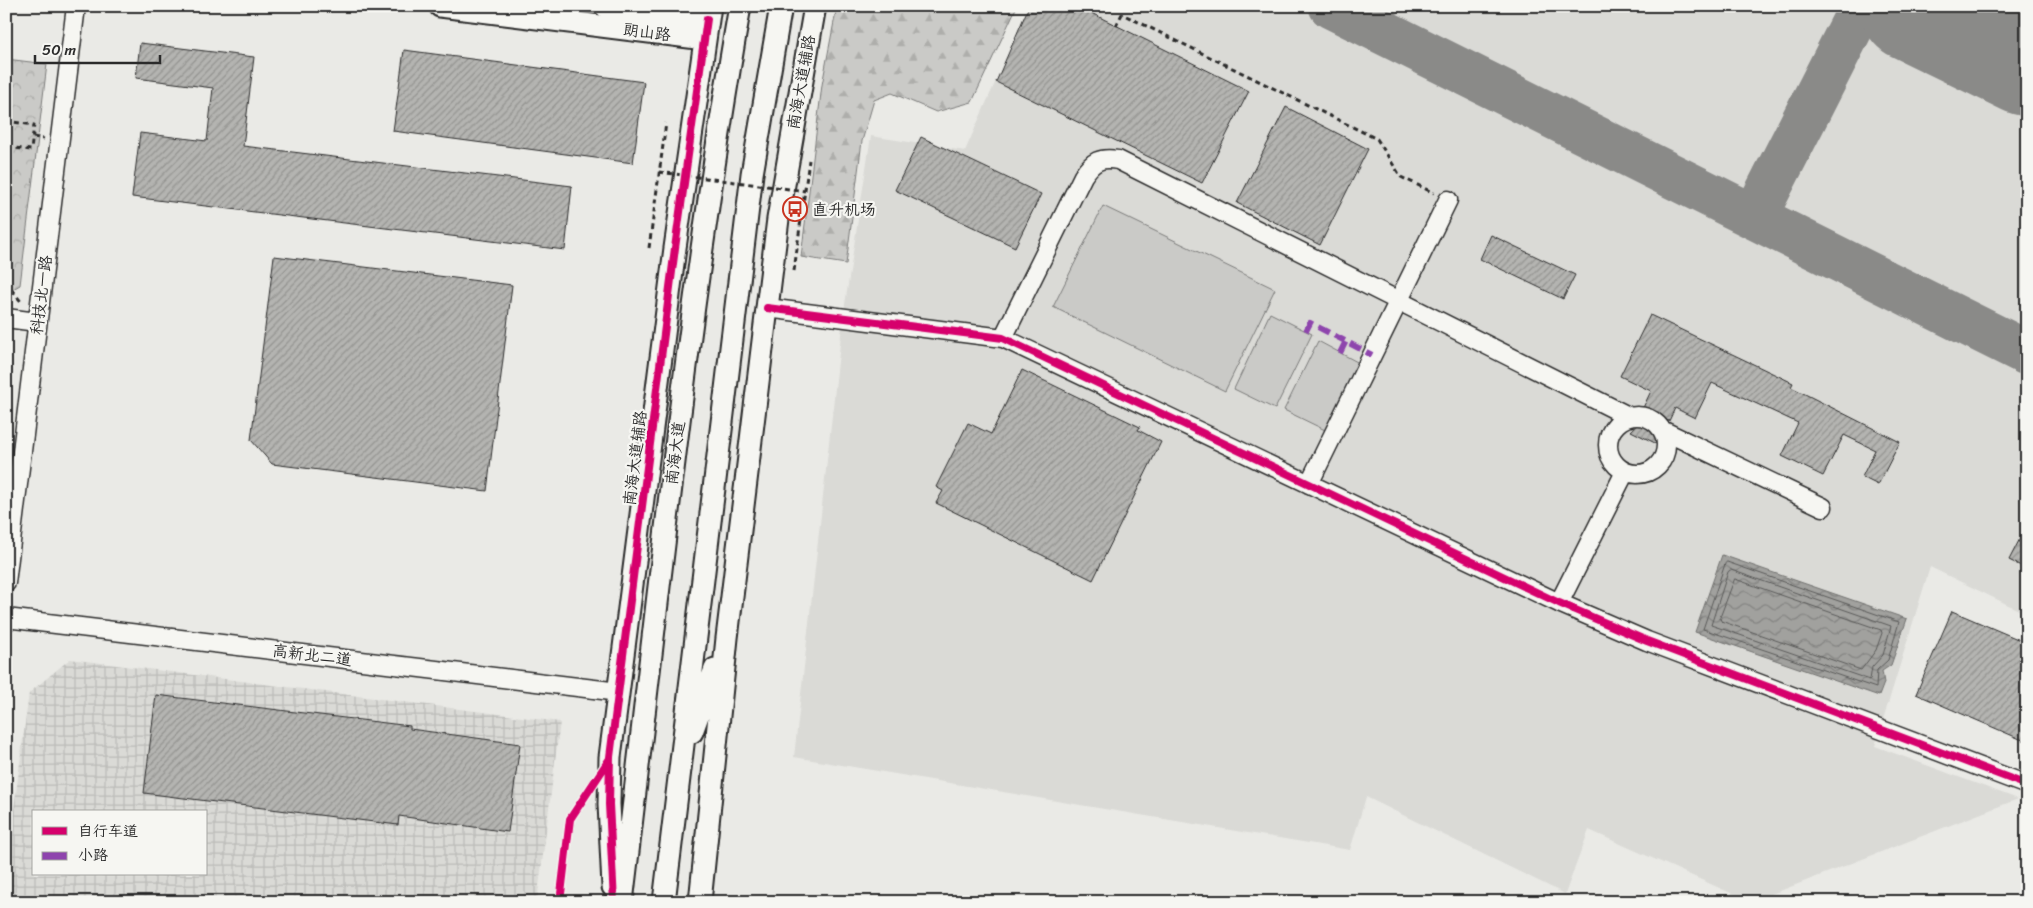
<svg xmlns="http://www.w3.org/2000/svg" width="2033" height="908" viewBox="0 0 2033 908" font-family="Sriracha,'LXGW WenKai TC',sans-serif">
  <defs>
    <pattern id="industrial-grid" width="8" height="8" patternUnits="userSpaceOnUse" patternTransform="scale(1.25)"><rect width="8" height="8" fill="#dadad6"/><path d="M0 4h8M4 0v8" fill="none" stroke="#bbbbb8"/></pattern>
    <pattern id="grass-tufts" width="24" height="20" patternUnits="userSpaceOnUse" patternTransform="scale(1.25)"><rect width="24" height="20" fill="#cacac7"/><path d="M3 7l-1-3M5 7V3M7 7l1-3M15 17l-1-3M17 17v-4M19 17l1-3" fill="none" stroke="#aeaeab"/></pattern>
    <pattern id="forest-firs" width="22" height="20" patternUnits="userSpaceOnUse" patternTransform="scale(1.25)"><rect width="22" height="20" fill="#cacac7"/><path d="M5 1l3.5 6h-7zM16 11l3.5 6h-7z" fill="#aeaeab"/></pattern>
    <pattern id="park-crowns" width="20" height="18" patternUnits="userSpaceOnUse" patternTransform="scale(1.25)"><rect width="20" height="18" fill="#cacac7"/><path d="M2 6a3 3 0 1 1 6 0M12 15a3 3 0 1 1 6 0" fill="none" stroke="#aeaeab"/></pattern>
    <pattern id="water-waves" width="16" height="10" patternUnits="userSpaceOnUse" patternTransform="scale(1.25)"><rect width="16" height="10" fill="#a1a19e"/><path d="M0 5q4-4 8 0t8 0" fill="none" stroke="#838381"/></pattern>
    <pattern id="building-hatch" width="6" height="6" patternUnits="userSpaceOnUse" patternTransform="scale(1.25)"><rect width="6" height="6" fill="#b4b4b1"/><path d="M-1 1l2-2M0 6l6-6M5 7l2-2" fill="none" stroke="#939390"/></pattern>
  </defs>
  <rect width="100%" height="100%" fill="#eaeae6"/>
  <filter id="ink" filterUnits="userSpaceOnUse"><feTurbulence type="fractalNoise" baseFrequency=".02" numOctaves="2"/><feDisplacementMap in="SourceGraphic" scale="10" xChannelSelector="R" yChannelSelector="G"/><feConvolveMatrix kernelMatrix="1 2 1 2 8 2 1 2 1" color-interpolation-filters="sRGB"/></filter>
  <g filter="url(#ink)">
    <!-- built -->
    <path fill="#dadad6" d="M1029,6H2027V614L1930,567L1875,746L2018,799L1751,902L1589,830L1565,894L1366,797L1350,850L794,757L843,317L871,136L965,151Z"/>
    <!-- industrial -->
    <path fill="url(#industrial-grid)" fill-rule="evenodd" d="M70,659L560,722L537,902H6V870L29,693ZM34,812H206V874H34Z"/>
    <!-- grass -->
    <path fill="url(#grass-tufts)" stroke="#7a7a79" d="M2019,6H2027V30L2011,23Z"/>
    <!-- forest -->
    <path fill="url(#forest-firs)" stroke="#7a7a79" d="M837,6H1017L972,102L936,112L892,93L874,100L862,141L846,264L801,257L822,85Z"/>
    <!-- park -->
    <path fill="url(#park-crowns)" stroke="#7a7a79" d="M6,59L47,64L20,285L6,293Z"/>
    <!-- pitch -->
    <path fill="#cacac7" stroke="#7a7a79" d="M1103,206L1275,289L1225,391L1053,307Z
      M1270,313L1312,334L1275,409L1234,389Z
      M1318,341L1359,363L1325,430L1284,410Z"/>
    <!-- water -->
    <path fill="url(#water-waves)" stroke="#727270" d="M1722,555L1907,619L1891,665L1882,671L1884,683L1879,696L1695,632Z"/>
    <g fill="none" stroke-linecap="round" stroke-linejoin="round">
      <!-- shore -->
      <path stroke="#5a5a59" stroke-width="1" d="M1727,562L1899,622L1888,660L1877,670L1876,688L1703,629L1725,564Z
        M1731,570L1891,626L1883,655L1872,667L1870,680L1711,625L1728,572Z
        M1735,579L1881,630L1882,633L1876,650L1861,670L1721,621L1720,618Z"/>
      <!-- taxiway -->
      <path stroke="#8a8a88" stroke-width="45" d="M1331,6L2027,353
        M1755,216L1862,6"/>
      <!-- runway -->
      <path stroke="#8a8a88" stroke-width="112" d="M1916,6L2027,60"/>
    </g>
    <!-- building -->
    <path fill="url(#building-hatch)" stroke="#2b2b2b" d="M1029,6H1077L1249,91L1202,183L996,82Z
      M140,43L254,57L243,146L572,186L565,250L132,197L140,133L207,141L213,88L136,78Z
      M404,50L644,82L633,163L393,131Z
      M1286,107L1368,149L1320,245L1237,203Z
      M921,137L1041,194L1015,247L895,190Z
      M1491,235L1575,275L1563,299L1480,259Z
      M274,256L512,285L487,491L272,464L251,440Z
      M1650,315L1793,383L1791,387L1900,442L1878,485L1862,477L1875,450L1844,435L1823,476L1782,456L1798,423L1712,383L1695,418L1675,408L1669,421L1662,419L1656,422L1651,430L1654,436L1659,440L1657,444L1631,431L1640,421V414L1651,391L1620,376Z
      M1022,370L1140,427L1138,430L1161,442L1093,580L936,503L943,491L936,487L968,423L991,434Z
      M2027,525V569L2009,560Z
      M1952,611L2027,643V742L1916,694Z
      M156,695L410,726V729L520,744L508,832L399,816L398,825L144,793Z"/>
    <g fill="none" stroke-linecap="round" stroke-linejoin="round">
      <defs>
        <path id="minor" d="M767,308L1003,338L1559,603L1647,641L2027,785
          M6,318L37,322
          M1003,338L1083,176C1093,161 1100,157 1118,160L1630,417
          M1608 445a29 29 0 1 1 58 0a29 29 0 1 1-58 0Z
          M1662,430L1823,507
          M1309,484L1448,200
          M6,583L76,6
          M1559,603L1625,472
          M6,618L619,692"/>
        <path id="major" d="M440,6L705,39
          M605,6L707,19
          M692,732L715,669
          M613,887L609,804L610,757L675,248L710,6
          M622,902C658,603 688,303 740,6
          M664,902L752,174L781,6
          M700,902L727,638L767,308L778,219L815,6"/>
      </defs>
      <!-- minor casing -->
      <use href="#minor" stroke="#2b2b2b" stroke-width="21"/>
      <!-- major casing -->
      <use href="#major" stroke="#2b2b2b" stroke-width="25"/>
      <!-- path -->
      <path stroke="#2b2b2b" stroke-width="3" stroke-dasharray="5 4" stroke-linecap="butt" d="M1116,26L1122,14L1377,139L1401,177L1434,193
        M6,121L34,125L31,150L6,147
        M33,137L44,139
        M649,248L666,123
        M794,271L809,160
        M6,283L23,304"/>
      <!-- minor -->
      <use href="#minor" stroke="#f6f6f2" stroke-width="18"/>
      <!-- major -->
      <use href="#major" stroke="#f6f6f2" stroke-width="21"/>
      <!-- path-bridge -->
      <path stroke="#2b2b2b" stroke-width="3" stroke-dasharray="5 4" stroke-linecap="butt" d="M659,172L805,191"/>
      <!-- quiet -->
      <path stroke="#8e44ad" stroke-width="6" stroke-dasharray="12 6" stroke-linecap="butt" d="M1306,331L1310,323L1372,355
        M1340,353L1346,341"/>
      <defs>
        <path id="cycleway" d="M767,308L1003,338L1559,603L1647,641L2027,785
          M560,902L570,819L609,760
          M614,902L609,804L610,757L675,248L707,19"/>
      </defs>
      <!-- cycleway casing -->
      <use href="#cycleway" stroke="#f6f6f2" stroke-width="11"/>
      <!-- cycleway -->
      <use href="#cycleway" stroke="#d6006c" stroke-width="8"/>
    </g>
  </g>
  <!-- icons -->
  <defs>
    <symbol id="bus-ring" viewBox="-11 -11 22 22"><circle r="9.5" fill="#f6f6f2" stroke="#c8321e" stroke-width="1.5"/><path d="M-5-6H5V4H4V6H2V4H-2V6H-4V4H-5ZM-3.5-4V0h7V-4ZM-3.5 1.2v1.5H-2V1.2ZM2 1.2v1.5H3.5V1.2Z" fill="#c8321e"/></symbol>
  </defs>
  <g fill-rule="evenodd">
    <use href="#bus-ring" x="781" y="195" width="28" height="28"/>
  </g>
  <g text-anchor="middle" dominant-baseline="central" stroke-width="4.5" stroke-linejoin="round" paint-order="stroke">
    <!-- street labels -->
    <g font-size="16" fill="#2b2b2b" stroke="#f6f6f2">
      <text transform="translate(647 32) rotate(7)">朗山路</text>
      <text transform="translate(801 82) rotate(-80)">南海大道辅路</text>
      <text transform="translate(41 295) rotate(-83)">科技北一路</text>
      <text transform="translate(675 453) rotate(-83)">南海大道</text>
      <text transform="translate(635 458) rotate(-83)">南海大道辅路</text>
      <text transform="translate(312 655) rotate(7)">高新北二道</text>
    </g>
    <!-- poi labels -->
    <g font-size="16" fill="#2b2b2b" stroke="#f6f6f2" text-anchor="start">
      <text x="812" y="209">直升机场</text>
    </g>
  </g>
  <!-- margin -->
  <rect width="2033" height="908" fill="none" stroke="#f6f6f2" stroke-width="25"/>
  <rect x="12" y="12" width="2008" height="883" fill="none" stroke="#2b2b2b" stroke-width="2" filter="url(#ink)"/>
  <!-- legend -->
  <rect x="32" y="810" width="175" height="65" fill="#f6f6f2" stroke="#a5a5a2"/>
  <rect x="42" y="827" width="25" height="8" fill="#d6006c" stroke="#a5a5a2"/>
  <text x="78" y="836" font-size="15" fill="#2b2b2b">自行车道</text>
  <rect x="42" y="852" width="25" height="8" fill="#8e44ad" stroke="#a5a5a2"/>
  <text x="78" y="860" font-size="15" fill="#2b2b2b">小路</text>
  <!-- scale -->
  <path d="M35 55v8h125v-8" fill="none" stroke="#2b2b2b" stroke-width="2.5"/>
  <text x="42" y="55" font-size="15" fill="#2b2b2b" stroke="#f6f6f2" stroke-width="4" paint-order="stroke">50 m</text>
</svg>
